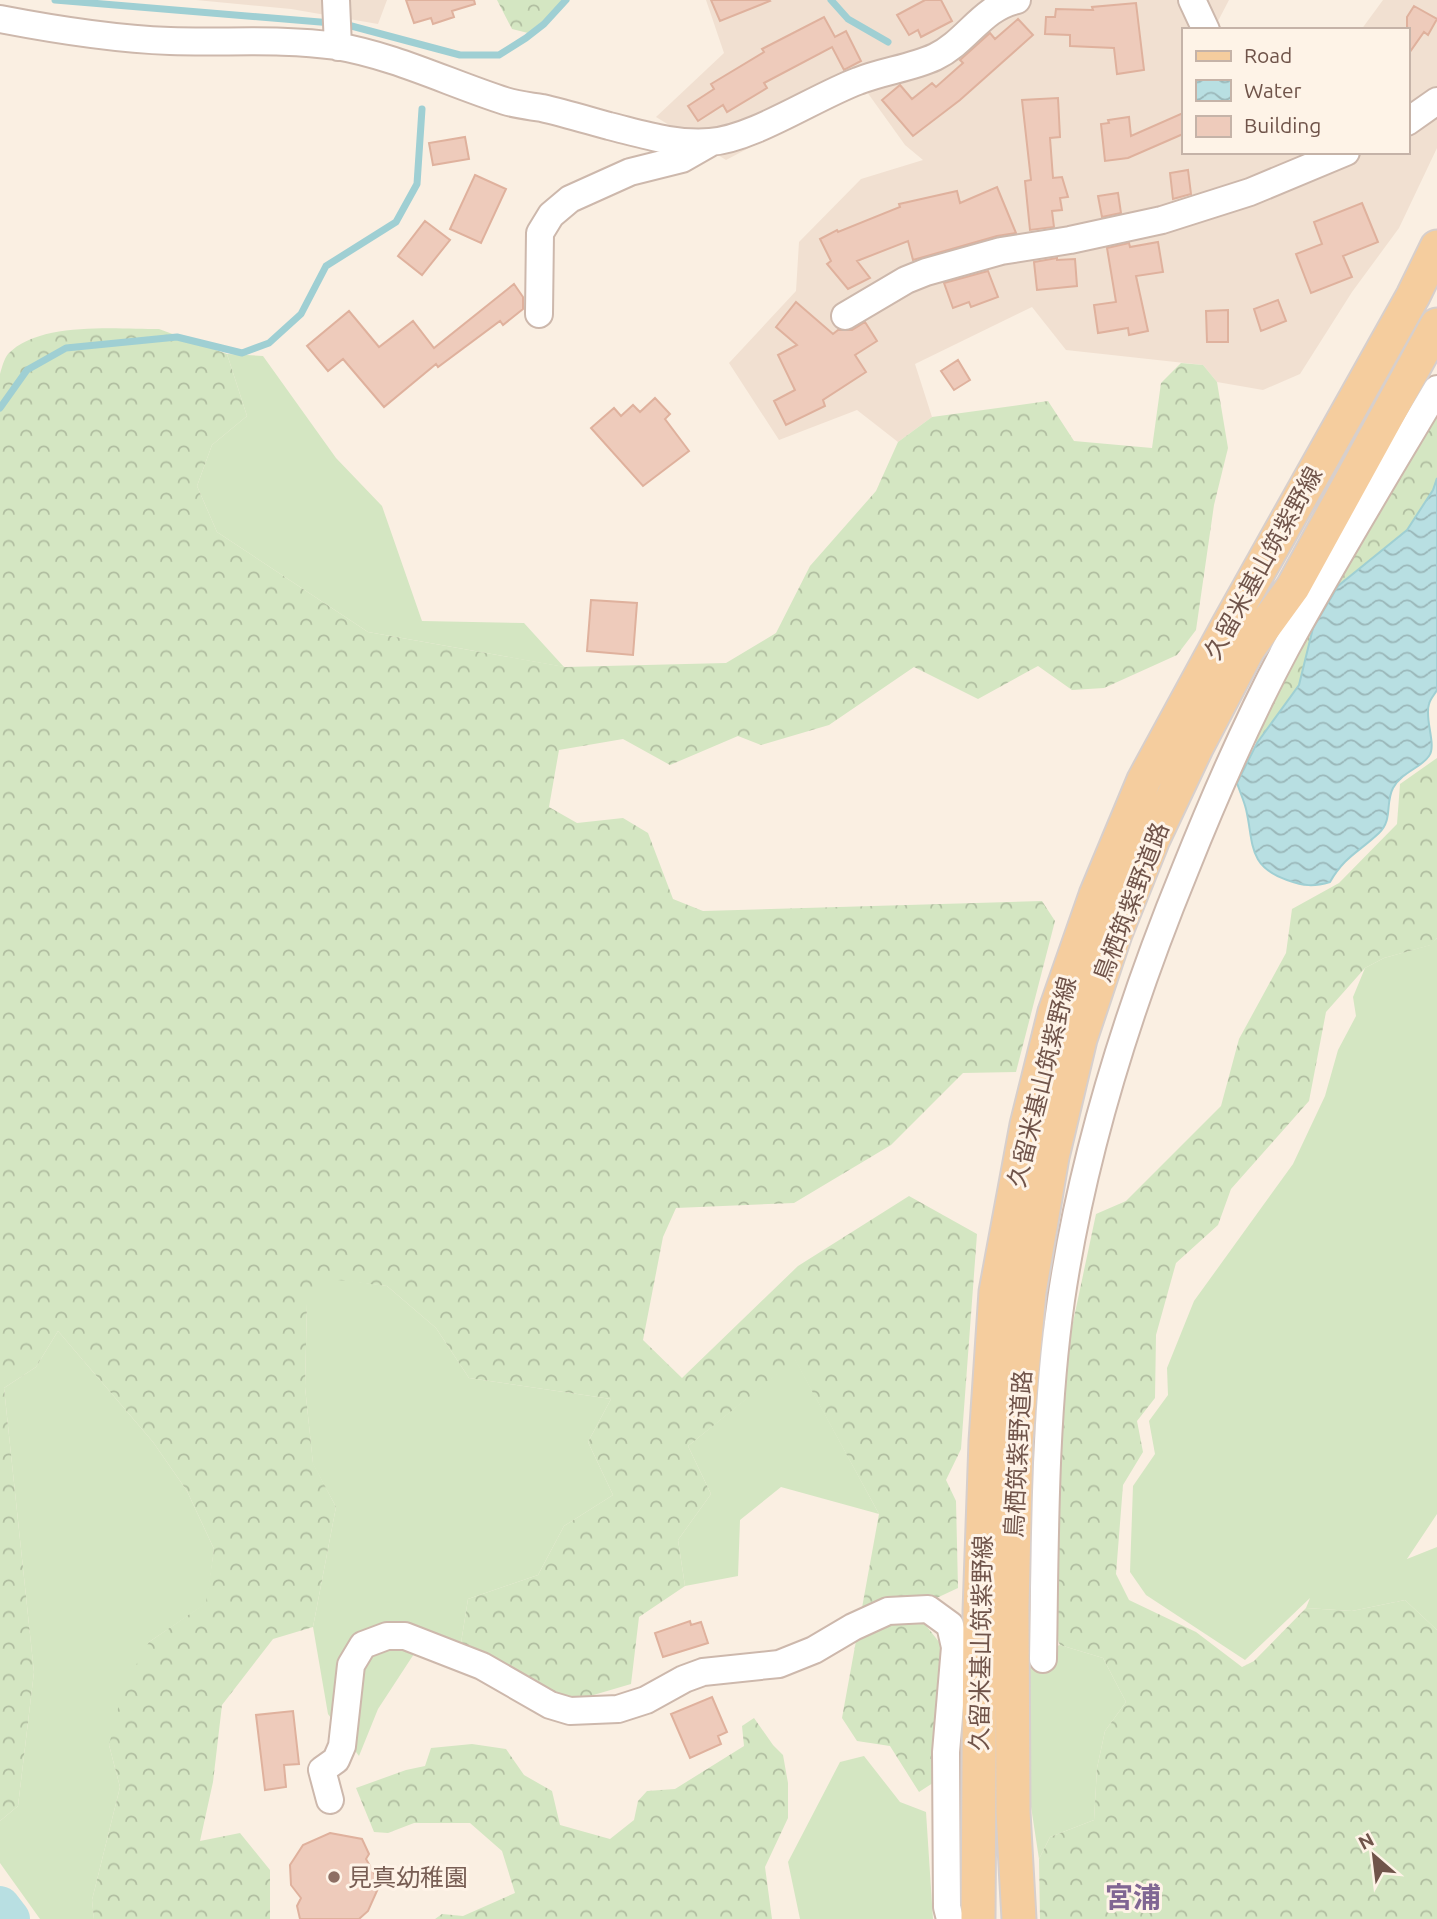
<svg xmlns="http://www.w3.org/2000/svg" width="1437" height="1919" viewBox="0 0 1437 1919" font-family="Ubuntu,'Noto Sans JP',sans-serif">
  <defs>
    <pattern id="forest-crowns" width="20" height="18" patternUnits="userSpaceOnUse" patternTransform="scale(1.75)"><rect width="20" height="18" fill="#d4e6c2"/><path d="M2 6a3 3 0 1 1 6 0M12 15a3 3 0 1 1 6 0" fill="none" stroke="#b0bda0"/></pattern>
    <pattern id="water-waves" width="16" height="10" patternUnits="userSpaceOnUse" patternTransform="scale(1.75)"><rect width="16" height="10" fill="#b8dfe2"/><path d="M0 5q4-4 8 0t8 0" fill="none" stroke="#9ab7b9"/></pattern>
  </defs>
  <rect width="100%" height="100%" fill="#faefe2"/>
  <!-- residential -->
  <path fill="#f1e0d1" d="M196,0H387L378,24L291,9Z
    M706,0H1229L1217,23L1224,30H1183V152H1407V30H1361L1383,0H1437V148L1399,228L1352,292L1300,374L1263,390L1217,382L1203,365L1066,350L1032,307L915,364L932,417L898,442L857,410L779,440L729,363L796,291L799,242L861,179L923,160L905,145L867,92L833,104L726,160L656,117L724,53Z"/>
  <!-- grass -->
  <path fill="#d4e6c2" d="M227,354L263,356L336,458L382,506L422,621L524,623L564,667L368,632L217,532L197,486L212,445L247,416Z
    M1437,938V1514L1407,1559L1437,1547V1630L1405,1600L1352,1611L1306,1608L1310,1598L1245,1660L1146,1595L1130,1572L1133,1486L1155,1454L1149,1421L1168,1395L1167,1368L1194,1301L1293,1164L1325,1096L1338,1050L1356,1016L1353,997L1365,968L1384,958L1430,945Z
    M337,1279L387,1286L436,1328L469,1378L611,1399L588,1442L613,1495L564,1526L538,1575L468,1599L461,1643L427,1634L378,1709L359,1756L328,1714L313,1627L336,1507L313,1464L305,1387L307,1302Z
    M58,1331L153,1442L187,1491L214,1549L207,1603L149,1642L109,1745L120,1787L92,1900L94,1919H40L0,1863V1821L18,1806L34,1672L4,1388L36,1367Z
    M795,1359L879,1514L781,1487L740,1520L738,1576L685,1586L678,1540L711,1494L688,1446Z
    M1060,1645L1103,1658L1126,1702L1105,1731L1097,1768L1094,1820L1050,1837L1039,1859L1030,1800L1028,1655Z
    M864,1756L900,1802L926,1812L933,1919H800L788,1862L840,1762Z"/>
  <!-- forest -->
  <path fill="url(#forest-crowns)" d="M497,0H568L528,33L512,29Z
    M159,329L227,354L247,416L212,445L197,486L217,532L368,632L565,667L726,663L776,633L810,566L876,491L898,442L932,417L1048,401L1074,441L1152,448L1161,383L1181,363L1203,365L1217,382L1228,448L1214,505L1196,630L1177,655L1104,688L1072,690L1038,666L978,699L914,667L829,725L761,745L738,736L670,765L623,739L559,750L549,807L577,823L623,818L648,833L673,899L703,911L1042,901L1055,921L1016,1072L963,1073L891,1145L794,1203L676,1208L663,1237L643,1340L682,1378L798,1266L909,1196L977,1234L961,1449L946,1480L956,1501L958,1588L913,1609L943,1647L939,1779L919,1792L890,1746L857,1741L842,1718L879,1514L795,1360L688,1446L711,1494L678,1540L685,1586L639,1617L631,1684L573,1701L461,1643L468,1599L538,1575L564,1526L613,1495L588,1442L611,1399L469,1378L436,1328L387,1286L337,1280L307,1303L305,1387L313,1463L336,1507L313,1627L273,1639L222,1705L213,1782L200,1841L240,1833L270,1870V1919H94L92,1900L120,1787L109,1745L123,1688L149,1642L206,1603L214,1549L187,1491L153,1442L58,1331L36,1367L4,1388L34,1672L18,1806L0,1821V374C2,367 4,359 8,354C39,321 117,329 159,329Z
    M1437,379V478L1433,490L1407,530L1338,586L1313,628L1299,685L1257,743L1242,724Z
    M1437,758V938L1431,945L1384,958L1365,968L1326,1012L1309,1101L1231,1189L1218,1225L1176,1263L1156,1335L1155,1398L1137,1421L1143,1452L1123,1485L1116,1574L1129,1600L1196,1632L1242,1667L1254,1661L1306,1608L1352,1611L1405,1600L1437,1630V1919H1040L1039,1859L1050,1837L1094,1820L1097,1768L1105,1731L1126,1702L1103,1658L1060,1645L1049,1623L1054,1476L1069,1341L1096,1214L1126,1201L1221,1106L1239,1039L1286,953L1292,909L1339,883L1397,824L1400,784Z
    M754,1718L773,1745L783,1755L788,1783V1818L765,1867L772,1919H435L442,1914L463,1916L515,1893L502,1851L470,1823H414L388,1833L374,1832L356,1788L406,1770L425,1766L431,1748L472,1744L506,1749L524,1775L552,1791L560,1825L610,1839L634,1820L638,1801L647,1791L675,1789L744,1746L742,1726Z"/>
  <!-- water -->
  <path fill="url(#water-waves)" stroke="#9fcfd3" stroke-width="2" d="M1437,478V690C1435,694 1430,699 1429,704C1424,719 1437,745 1429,756C1421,768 1403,771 1393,788C1385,803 1393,820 1379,833C1359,852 1345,856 1330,882C1313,887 1304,886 1287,880C1247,866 1254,843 1246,809C1244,801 1240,792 1237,783L1257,743L1299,685L1313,628L1338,586L1407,530L1433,490Z"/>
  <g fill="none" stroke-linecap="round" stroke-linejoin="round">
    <!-- stream -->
    <path stroke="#9fcfd3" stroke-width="7" d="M55,0L344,24L460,55H499L526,38L544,24L566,0
      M831,0L848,19L888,42
      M0,408L27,370L66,348L177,337L242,353L269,343L301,314L326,266L396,222L417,184L422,109"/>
    <!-- river -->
    <path stroke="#b8dfe2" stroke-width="40" d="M0,1906L10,1919"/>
  </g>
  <!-- building -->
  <path fill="#eecbbb" stroke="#dfb19d" stroke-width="2" d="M406,0H474L475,4L452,11L454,17L433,24L431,18L414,23Z
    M711,0H769L770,1L720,21Z
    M925,0H941L952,21L921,37L918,30L909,35L897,15Z
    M1136,3L1144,70L1117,74L1114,48L1070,46V35L1045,34L1046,17H1055L1056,9L1093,10L1092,7Z
    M1414,6L1437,19L1428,35L1424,32L1407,56V17Z
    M824,17L835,37L846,31L861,61L844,70L832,47L764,83L767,88L727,112L723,105L698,121L688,106L714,89L711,84L764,52L762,49Z
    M1018,19L1033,35L960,100L913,136L882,100L900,85L912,99L932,83L936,87L963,63L960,60L990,33L995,39Z
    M1058,98L1060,137L1050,138L1053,178L1062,177L1068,197L1060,198L1062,210L1052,211L1054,227L1030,230L1025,181L1031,180L1022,100Z
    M1183,113V134L1128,158L1105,161L1101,124L1109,123L1108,120L1129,117L1131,136Z
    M465,137L469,159L433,165L429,143Z
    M1188,170L1191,194L1173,199L1170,173Z
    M475,175L506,189L481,243L450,229Z
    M997,187L1016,233L997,236L913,260L908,241L857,261L870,278L848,289L827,264L831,261L820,239L837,230L838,232L900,207L899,204L957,191L960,203Z
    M1118,193L1121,213L1102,217L1098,196Z
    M1362,203L1378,242L1343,256L1352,277L1311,293L1296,254L1322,244L1314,222Z
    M425,221L450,240L422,275L398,256Z
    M1158,242L1163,272L1136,276L1148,331L1129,335L1128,328L1098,333L1094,305L1116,302L1107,248L1129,243L1130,247Z
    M1057,258V260L1075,259L1077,286L1037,290L1034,262Z
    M988,271L998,297L971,307L969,302L953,308L944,283Z
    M514,284L523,297V309L503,325L500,321L438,367L436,364L384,407L343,359L328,371L307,346L349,311L379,347L413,321L434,348Z
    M1278,300L1286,321L1261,331L1254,309Z
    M796,302L833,334L838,330H852L865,322L877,341L855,355L866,372L823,400L825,406L786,425L774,401L795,390L778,355L797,345L776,327Z
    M1228,310V342H1207L1206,311Z
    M958,360L970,380L954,390L941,371Z
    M655,398L670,414L665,419L689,451L643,486L591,428L614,408L621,416L633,405L640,412Z
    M591,600L637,603L633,655L587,651Z
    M690,1621L691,1625L701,1622L708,1643L663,1657L655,1633Z
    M712,1697L727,1732L718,1736L721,1744L690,1758L671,1714Z
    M293,1711L299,1764L284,1765L286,1787L265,1790L256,1715Z
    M330,1833L362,1839L369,1854L366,1859L380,1884L368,1911L359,1919H300L297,1906L301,1898L291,1885L290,1865L303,1845Z"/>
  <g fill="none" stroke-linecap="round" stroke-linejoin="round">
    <defs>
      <path id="minor" d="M336,0L338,47
        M1192,0L1206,30
        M0,19C57,30 112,39 170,41C226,43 281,38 336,46C395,56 449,83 505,101C517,105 530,106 542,108C564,113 587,120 609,126C642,134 675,145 710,142C753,139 815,97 858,81C883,71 911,68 935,57C968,41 981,8 1017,0
        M1407,122L1437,101
        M539,314L540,233L551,215L570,199L630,172L682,159L710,143
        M845,316L906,280L926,272L1001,251L1070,240L1162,220L1250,192L1346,152
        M1043,1659C1045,1539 1044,1419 1061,1300C1083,1151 1128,1009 1185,870C1215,795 1248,719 1286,648C1334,560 1386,475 1437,389
        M330,1800L322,1770L336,1760L342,1746L351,1665L363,1645L387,1636H405L482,1666L550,1705L570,1711L618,1709L646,1700L684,1679L703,1672L779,1664L814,1650L853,1627L888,1611L928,1609L950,1625L955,1647L946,1752L947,1907L950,1919"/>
      <path id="major" d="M978,1919L980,1612L986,1441L996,1292L1027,1125L1055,1012L1096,895L1144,780L1229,624L1413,296L1437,247
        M1019,1919L1013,1812L1012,1607L1016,1441L1029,1292L1052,1157L1080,1039L1115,934L1153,839L1196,748L1248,649L1293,587L1437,325"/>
    </defs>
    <!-- minor casing -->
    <use href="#minor" stroke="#cdb8ac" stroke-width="30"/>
    <!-- major casing -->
    <use href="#major" stroke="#d7cfcc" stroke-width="37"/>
    <!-- minor -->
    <use href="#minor" stroke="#fff" stroke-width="26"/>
    <!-- major -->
    <use href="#major" stroke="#f5cd9e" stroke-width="33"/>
  </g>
  <!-- markers -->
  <circle fill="#8d6e63" stroke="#fef3e7" stroke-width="2.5" cx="334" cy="1877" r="7"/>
  <g text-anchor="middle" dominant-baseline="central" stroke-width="6" stroke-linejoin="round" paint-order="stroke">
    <!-- street labels -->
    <g font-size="24" fill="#70544a" stroke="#fef3e7">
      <text transform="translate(1263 563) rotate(-61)">久留米基山筑紫野線</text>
      <text transform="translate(1131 902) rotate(-69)">鳥栖筑紫野道路</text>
      <text transform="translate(1042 1082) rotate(-76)">久留米基山筑紫野線</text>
      <text transform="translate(1018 1454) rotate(-87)">鳥栖筑紫野道路</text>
      <text transform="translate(981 1643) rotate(-89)">久留米基山筑紫野線</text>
    </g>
    <!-- education labels -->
    <g font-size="24" fill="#785e54" stroke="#fef3e7" text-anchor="start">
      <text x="348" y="1877">見真幼稚園</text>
    </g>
    <!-- quarter labels -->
    <g font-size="28" font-weight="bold" fill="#806693" stroke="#fef3e7">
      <text x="1133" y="1896">宮浦</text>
    </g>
  </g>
  <!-- legend -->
  <rect x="1182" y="28" width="228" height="126" fill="#fef3e7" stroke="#c5b3a8" stroke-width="2"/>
  <rect x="1196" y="51" width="35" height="10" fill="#f5cd9e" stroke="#c5b3a8" stroke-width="2"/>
  <text x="1244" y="63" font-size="21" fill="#70544a">Road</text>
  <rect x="1196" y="80" width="35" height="21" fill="url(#water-waves)" stroke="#c5b3a8" stroke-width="2"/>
  <text x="1244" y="98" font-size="21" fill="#70544a">Water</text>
  <rect x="1196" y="116" width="35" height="21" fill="#eecbbb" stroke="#c5b3a8" stroke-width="2"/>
  <text x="1244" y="133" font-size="21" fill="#70544a">Building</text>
  <!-- north arrow -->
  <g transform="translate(1374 1856) rotate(332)" stroke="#fef3e7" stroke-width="5" paint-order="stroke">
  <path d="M0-5L12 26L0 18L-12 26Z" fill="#70544a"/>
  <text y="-10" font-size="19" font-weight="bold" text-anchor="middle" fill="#70544a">N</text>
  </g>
</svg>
